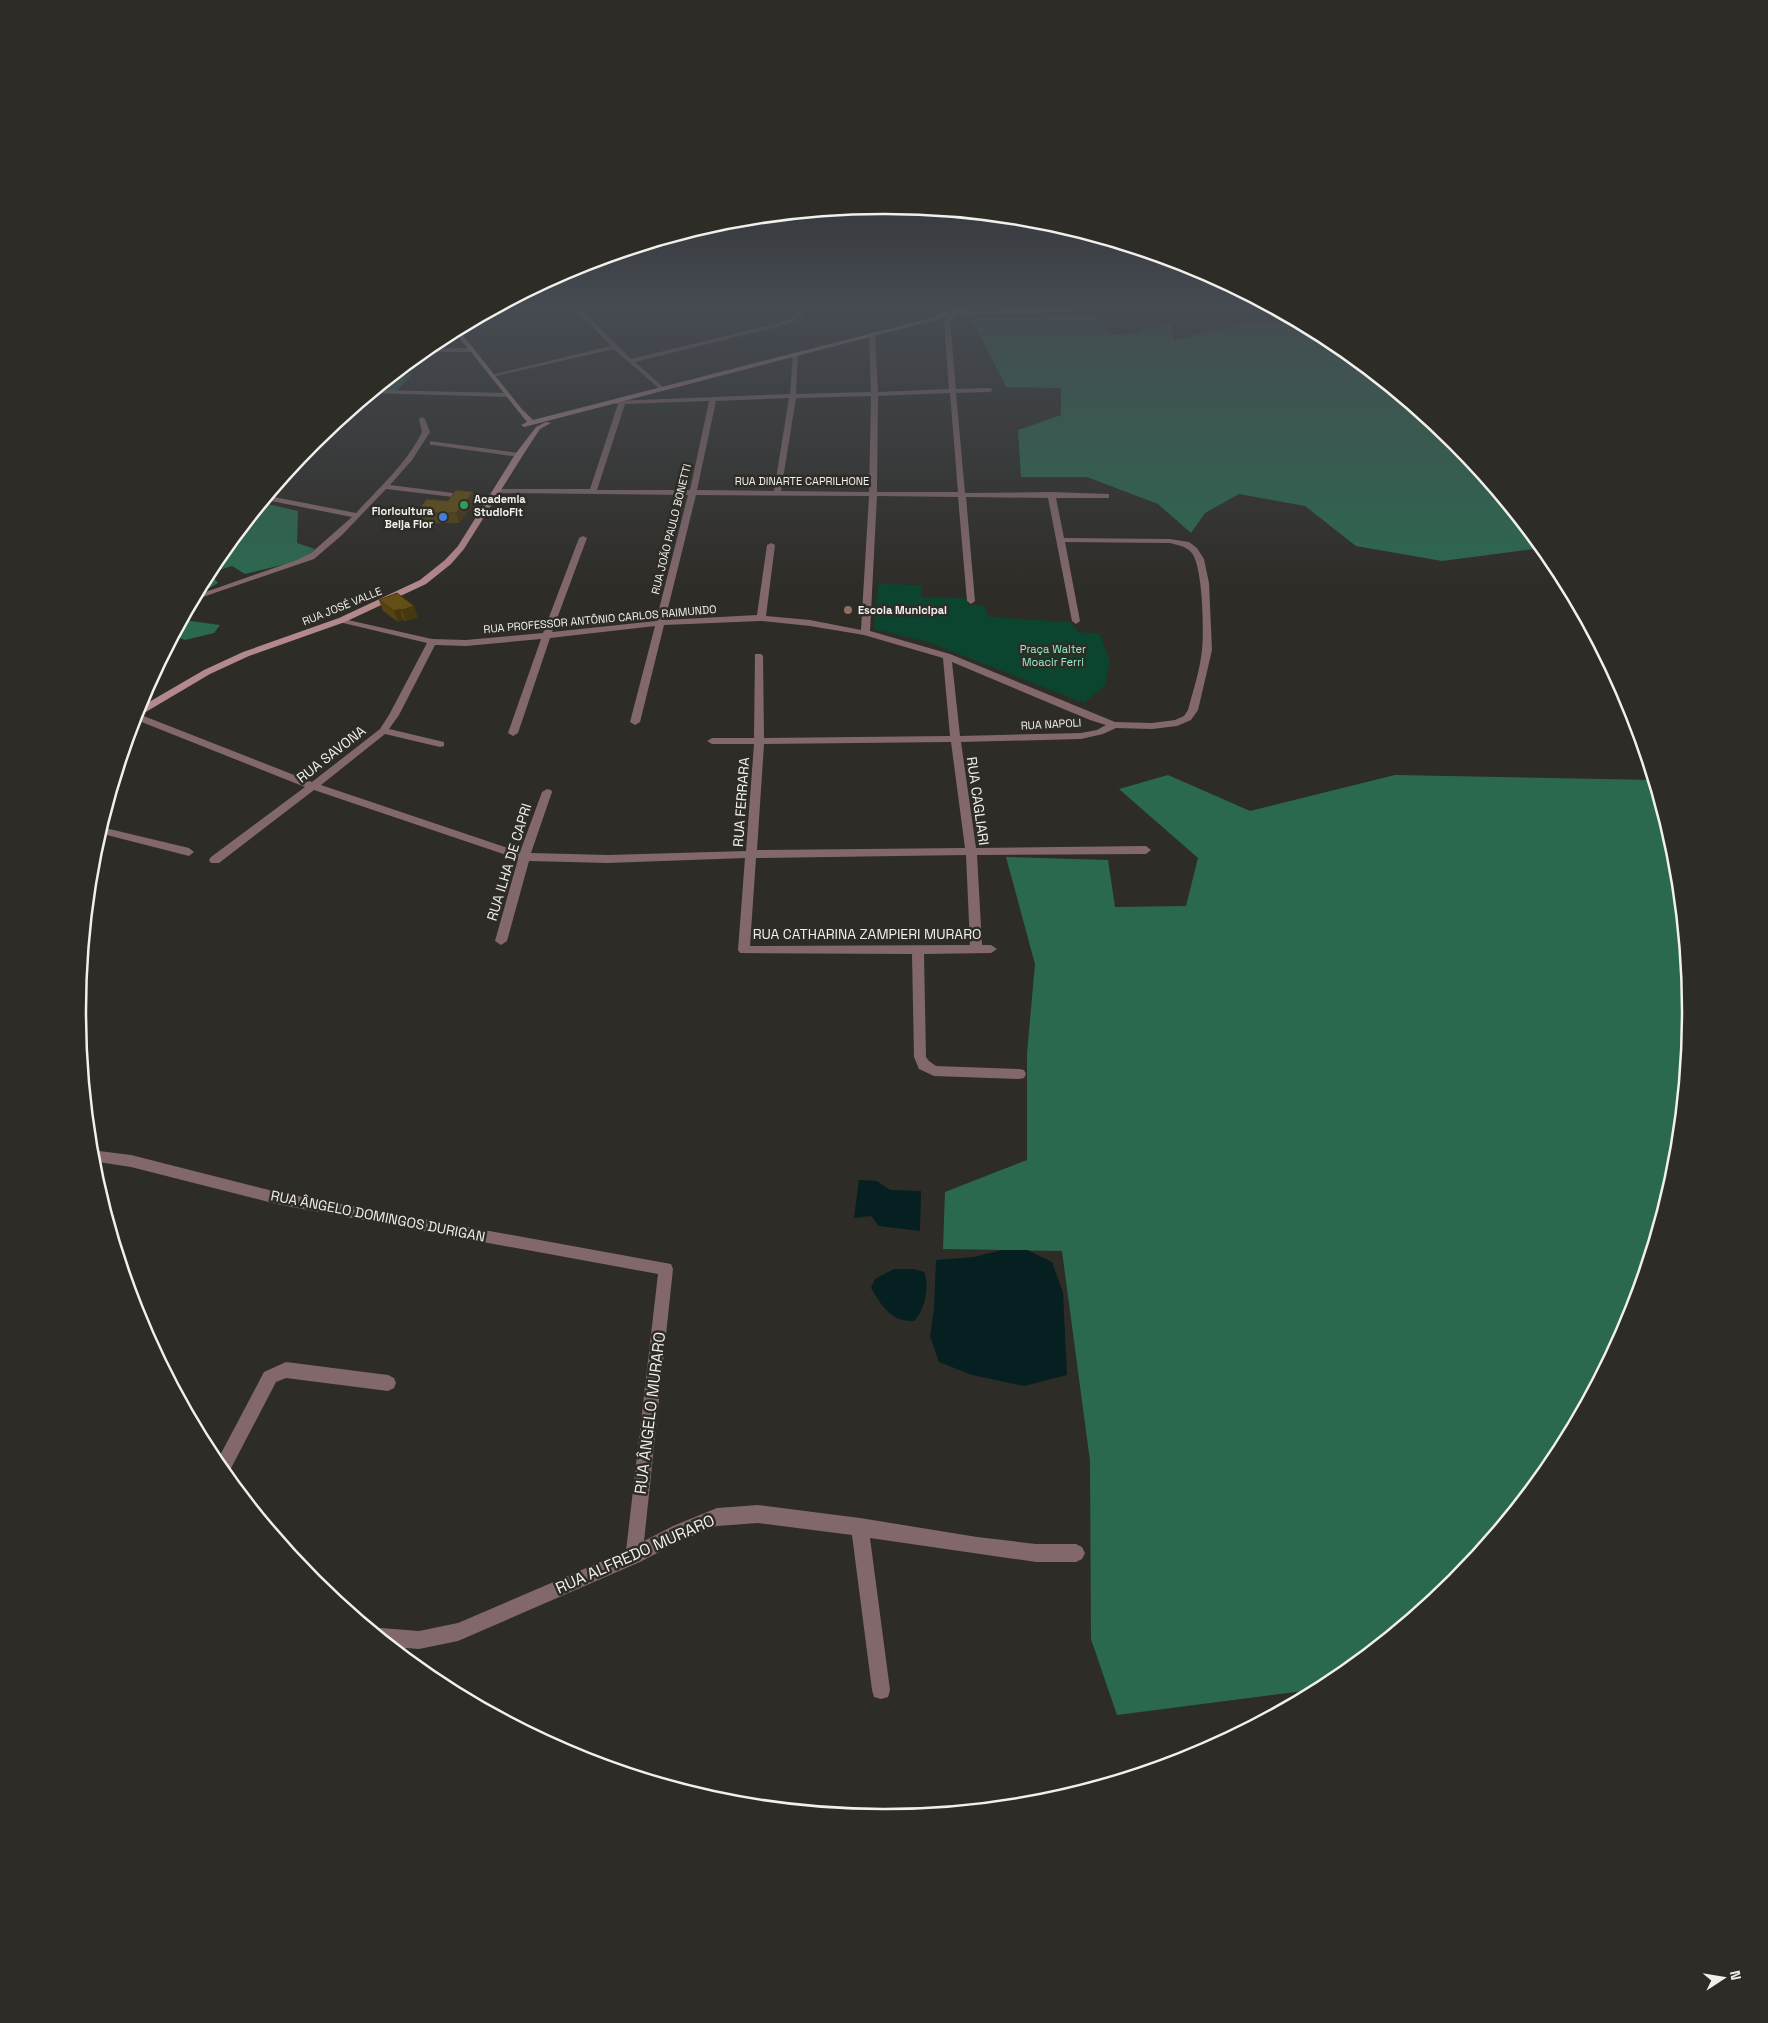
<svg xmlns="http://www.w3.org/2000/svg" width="1768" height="2023" viewBox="0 0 1768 2023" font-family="'Space Grotesk',sans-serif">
  <rect width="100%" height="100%" fill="#2e2c27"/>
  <!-- green -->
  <path fill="#0b442f" d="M878,584L921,585L922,597L965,598L969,605H984L989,617L1070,622L1079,632L1100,634L1110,662L1105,686L1084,703L928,642L874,629Z"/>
  <!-- forest -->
  <path fill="#2b694f" d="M1069,315L1100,318L1109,335L1134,334L1148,328L1170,324L1175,340L1240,324L1298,323L1310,329L1341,348L1454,441L1542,548L1442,561L1356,546L1305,506L1239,494L1205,513L1191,533L1158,504L1087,477H1021L1018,430L1061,415V388L1006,387L971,317H1033Z
    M412,374L397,391H375L390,378Z
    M263,503L298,511L297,543L315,549L303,560L245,574L232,566L210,573L218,583L204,591L200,589L214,563Z
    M183,620L220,625L214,633L185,640L175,636Z
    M1168,775L1250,811L1395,775L1653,780L1675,854L1690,1012L1675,1169L1629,1320L1554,1460L1454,1582L1332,1682L1319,1689L1117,1715L1091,1639L1090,1461L1062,1251L943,1249L945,1192L1027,1160V1053L1035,964L1006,857L1108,860L1115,907L1186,906L1198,858L1119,789Z"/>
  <!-- water -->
  <path fill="#061f21" d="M859,1180L877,1181L890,1190L921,1191L920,1231L879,1226L871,1216L854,1218Z
    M1002,1250H1027L1052,1262L1063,1293L1067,1375L1024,1386L972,1375L939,1362L930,1336L934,1309L936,1260L974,1257Z
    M894,1269H914L924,1272C930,1285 925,1311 914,1321C891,1322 882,1306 871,1288L875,1279Z"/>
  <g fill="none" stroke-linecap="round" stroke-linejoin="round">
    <!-- street -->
    <path fill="#83686b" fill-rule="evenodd" d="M579,307H585V313L631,359L780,323L796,316L798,307H804L801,318L784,325L635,362L664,388L665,389L662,391L614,349L491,377V375L611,346L580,314Z
      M938,307L955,310V312L957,314L950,322L956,389L990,388L993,390L990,392L956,393L965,493L1051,492L1109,494V498H1056L1064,538L1170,539L1189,542L1197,548L1204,559L1209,583L1212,650L1198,710L1191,720L1177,726L1152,729L1116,728L1103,734L1081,739L961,742L976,848L1146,846L1151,850L1146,854L977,855L982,945H991L997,949L991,953L924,954L926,1057L929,1061L936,1066L1019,1069L1024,1070L1026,1074L1024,1078L1019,1079L934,1076L919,1069L914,1057L912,954L740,953L738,950L745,858L608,863L529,861L507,941L501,945L495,941L518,859L314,790L219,863H211L209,860L211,857L305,787L134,719L136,713L312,782L380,729L389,715L427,643L339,622V618L432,639L466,640L543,633L579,538L583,536L587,538L552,632L656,621L688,495L498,493H495V489H590L618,404L613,403V401L790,394L793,353L798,354L796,394L871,392L869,334L872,332L875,334L878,392L949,389L944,322L952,313ZM950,393L958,492H877L878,396ZM871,396L869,492L781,491L796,398ZM789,398L774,491L697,490L716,401ZM709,401L690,490H597L625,404ZM696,495L869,496L861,630L810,620L766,616L775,545L771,543L767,545L757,615L665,620ZM877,496L958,497L967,601L971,604L975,601L966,497L1048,498L1072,621L1076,624L1080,621L1065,542L1170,543C1178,545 1185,546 1191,552C1203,564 1204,632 1202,650C1200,670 1193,691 1188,710L1184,716L1175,720L1152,723L1115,722L950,654L870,631ZM761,621L810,626L864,635L943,658L950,736L764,738L763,656L761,654H755L754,738H712L707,741L712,744H754L746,851L608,855L531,853L552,792L551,790L547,789L542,792L520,852L321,785L385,734L440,747L444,746V742L389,729L399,715L435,645L466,646L541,639L508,733L513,736L518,733L550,638L655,626L630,722L635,725L640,722L664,625ZM952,662L1090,720L1106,725L1097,730L1081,733L960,736ZM951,742L965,848L757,850L764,744ZM966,855L970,945L750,946L756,858Z
      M427,348H469L472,350L469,352H423Z
      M376,390L508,393L511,395L508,397L372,393Z
      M422,417L425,419L430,432L412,460L390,485L492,498L496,500L495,502L386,489L342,535L314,559L194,600L197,595L297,560L311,553L352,517L266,500L269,496L356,513C379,488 407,463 422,432L419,419Z
      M430,441L519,453L523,455L519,457L433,445H430Z
      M101,827L189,848L194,852L189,856L99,833Z
      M91,1150L131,1155L281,1193L671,1264L673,1269L644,1541L673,1526L717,1508L758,1505L860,1518L977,1537L1036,1544H1076L1082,1547L1085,1553L1082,1559L1076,1562H1036L870,1538L890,1690L888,1697L881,1699L874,1697L872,1690L852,1535L758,1523L717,1526L684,1539L640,1562L458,1641L419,1649L393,1647L374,1630L381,1628L419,1631L458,1623L626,1551L658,1274L281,1205L131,1167L92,1161Z
      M286,1362L388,1375L394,1378L396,1383L394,1388L388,1391L286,1378L276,1382L227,1476L216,1463L264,1372Z"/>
    <!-- secondary -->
    <path fill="#b4898e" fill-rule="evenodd" d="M1112,307H1199L972,315L953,313L939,319L524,427L521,425L527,422L454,331L458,329L521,408L533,420L935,317L952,309L972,311Z
      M546,422L551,423L540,429L523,455L464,549L451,564L426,584L345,622L249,656L210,674L139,716L135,717L137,709L204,670L243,652L339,618L420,580L445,560L458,546L516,453L536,427Z"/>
  </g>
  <!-- wall -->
  <path fill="#554312" d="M473,492L475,502L459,523H418L415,513Z
    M379,600L418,617L406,621L403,620L398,622L383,611Z"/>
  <!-- shaded-wall -->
  <path fill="#45370f" d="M473,492L475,502L459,523L456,513Z
    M414,606L418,617L406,621L402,610Z
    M400,609L403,620L398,622L394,611Z"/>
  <!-- building -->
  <path fill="#634e15" stroke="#45370f" d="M456,490L473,492L456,513H415L427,499L448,501Z
    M397,593L414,606L402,610L400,609L394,611L379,600Z"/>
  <!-- sky -->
  <linearGradient id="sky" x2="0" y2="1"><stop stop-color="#191815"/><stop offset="0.52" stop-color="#464b52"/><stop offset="1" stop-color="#464b52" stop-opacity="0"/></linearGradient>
  <rect width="1768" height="591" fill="url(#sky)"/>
  <!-- markers -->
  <circle fill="#2e9e5b" stroke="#2e2c27" stroke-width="2" cx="464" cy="505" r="5"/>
  <circle fill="#3f7fe0" stroke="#2e2c27" stroke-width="2" cx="443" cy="517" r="5"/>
  <circle fill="#8d6e63" stroke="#2e2c27" stroke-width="2" cx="848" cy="610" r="5"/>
  <g text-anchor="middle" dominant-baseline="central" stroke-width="5" stroke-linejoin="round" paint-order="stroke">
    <!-- far-street labels -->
    <g font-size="11" fill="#f1f0ec" stroke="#2e2c27">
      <text x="802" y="481">RUA DINARTE CAPRILHONE</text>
      <text transform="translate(671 529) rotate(-76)">RUA JOÃO PAULO BONETTI</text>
      <text transform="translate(342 606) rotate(-22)">RUA JOSÉ VALLE</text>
      <text transform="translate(600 619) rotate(-5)">RUA PROFESSOR ANTÔNIO CARLOS RAIMUNDO</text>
      <text transform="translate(1051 724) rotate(-3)">RUA NAPOLI</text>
    </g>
    <!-- far-poi labels -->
    <g font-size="11" font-weight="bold" fill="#f1f0ec" stroke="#2e2c27" text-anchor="start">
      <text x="474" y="499">Academia<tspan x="474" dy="13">StudioFit</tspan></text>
      <text x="433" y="511" text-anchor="end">Floricultura<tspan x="433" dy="13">Beija Flor</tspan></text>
      <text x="858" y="610">Escola Municipal</text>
    </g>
    <!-- far-park labels -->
    <g font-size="11" fill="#94f1c6" stroke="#2e2c27">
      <text x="1053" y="649">Praça Walter<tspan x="1053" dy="13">Moacir Ferri</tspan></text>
    </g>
    <!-- street labels -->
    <g font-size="14" fill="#f1f0ec" stroke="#2e2c27">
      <text transform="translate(331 754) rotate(-38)">RUA SAVONA</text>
      <text transform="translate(978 801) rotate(82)">RUA CAGLIARI</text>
      <text transform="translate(741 802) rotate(-86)">RUA FERRARA</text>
      <text transform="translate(509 862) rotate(-73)">RUA ILHA DE CAPRI</text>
      <text x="867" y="934">RUA CATHARINA ZAMPIERI MURARO</text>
      <text transform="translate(378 1216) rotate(11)">RUA ÂNGELO DOMINGOS DURIGAN</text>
    </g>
    <!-- near-street labels -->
    <g font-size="16" fill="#f1f0ec" stroke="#2e2c27">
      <text transform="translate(650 1413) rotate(-83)">RUA ÂNGELO MURARO</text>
      <text transform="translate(635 1554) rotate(-24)">RUA ALFREDO MURARO</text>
    </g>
  </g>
  <!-- crop -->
  <path d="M0 0H1768V2023H0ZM883 214H885A797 797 0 0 1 1682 1011V1012A797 797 0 0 1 885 1809H883A797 797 0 0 1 86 1012V1011A797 797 0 0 1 883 214Z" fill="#2e2c27" fill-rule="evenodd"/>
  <path fill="none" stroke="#f1f0ec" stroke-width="2.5" d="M883 214H885A797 797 0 0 1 1682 1011V1012A797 797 0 0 1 885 1809H883A797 797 0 0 1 86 1012V1011A797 797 0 0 1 883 214Z"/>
  <!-- north arrow -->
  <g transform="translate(1723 1978) rotate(78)" stroke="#2e2c27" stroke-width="4" paint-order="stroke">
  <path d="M0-4L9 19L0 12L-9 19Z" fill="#f1f0ec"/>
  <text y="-8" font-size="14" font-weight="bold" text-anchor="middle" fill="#f1f0ec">N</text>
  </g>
</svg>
